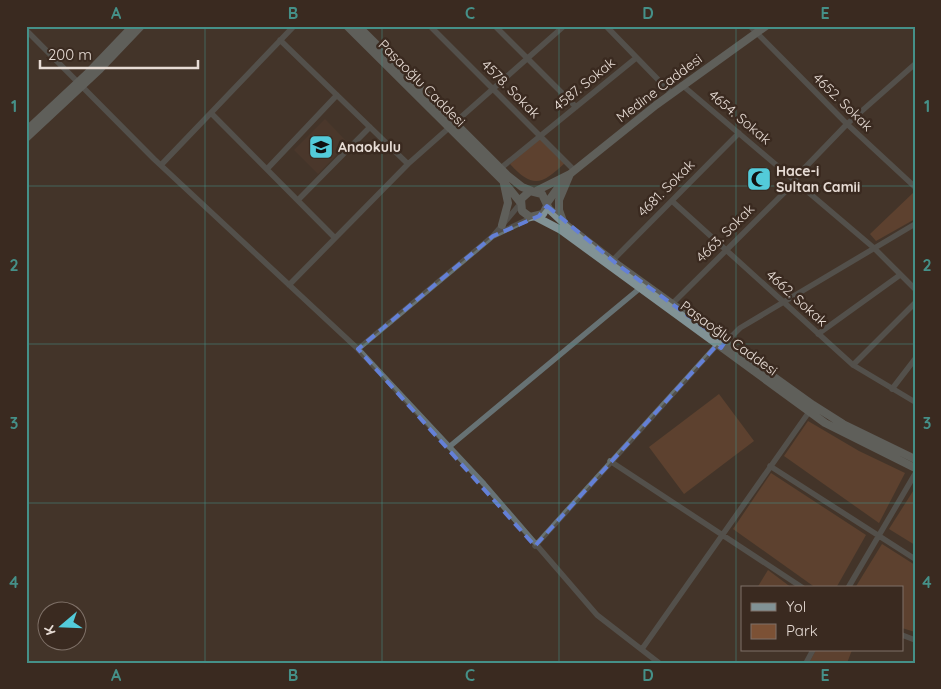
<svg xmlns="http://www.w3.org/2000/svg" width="941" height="689" viewBox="0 0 941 689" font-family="Quicksand,sans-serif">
  <rect width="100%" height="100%" fill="#443429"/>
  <!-- built -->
  <path fill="#523b2d" d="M325,119L348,143L318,174L294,150Z"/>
  <!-- green -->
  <path fill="#7c5135" d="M541,138L566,162C542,184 534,190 510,164Z
    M914,192L915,219L876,241L870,234Z
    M719,394L754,441L684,494L649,447Z
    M808,421L859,451L905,473L879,523L784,456Z
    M771,473L866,535L836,588H816L733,529Z
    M915,488V545L889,529Z
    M882,544L915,565V632L902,628V588H855Z
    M768,570L792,588H757Z
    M816,650H852L847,663H809Z"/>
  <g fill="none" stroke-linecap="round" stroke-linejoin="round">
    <!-- street -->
    <path stroke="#677274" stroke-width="5.5" d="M430,26L574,170
      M495,26L576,107
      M606,26L671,93
      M750,26L847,124L915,187
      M26,30L154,159L358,349L484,484L597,615L659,663
      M280,40L408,164
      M682,85L874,248L915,289
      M211,113L335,238
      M161,165L294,26
      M501,168L636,58
      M267,169L337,95
      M794,179L847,124L915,64
      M298,200L370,127
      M672,201L853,365L915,402
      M520,204L493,236L533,217
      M612,261L739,133
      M289,285L408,164L564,26
      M672,304L796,181
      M818,334L900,275
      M723,345L740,328L915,224
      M358,349L493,236
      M853,365L915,303
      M892,389L915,359
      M449,447L639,289
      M610,461L803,588
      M770,466L915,559
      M535,546L717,345
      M848,588L915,474
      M902,635L915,640
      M642,649L809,412
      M806,663L813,650"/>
    <!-- secondary -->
    <path stroke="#819295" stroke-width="8" d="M347,26L503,181L520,202
      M358,26L508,176L522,187L532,191
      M26,131L87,74L133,26
      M26,138L100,69L141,26
      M536,191L570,174
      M547,203L562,182
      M547,206L543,214L530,217L522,211L521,199L530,191L542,194L549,209L566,225L618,265L813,405L843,424L915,459
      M536,217L561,230L825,423L915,468
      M563,221L559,210V200L570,174L656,105L766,26
      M502,225L508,203L504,184"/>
  </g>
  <!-- marked area -->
  <path d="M0 0H941V689H0ZM547,206L618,265L725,342L721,348L717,345L535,546L358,349L493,236L539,216Z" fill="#443429" fill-opacity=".55" fill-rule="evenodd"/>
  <path fill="none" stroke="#6480d7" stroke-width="4" stroke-dasharray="10 6" stroke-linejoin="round" d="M547,206L618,265L725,342L721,348L717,345L535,546L358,349L493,236L539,216Z"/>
  <!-- grid -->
  <path fill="none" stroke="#459088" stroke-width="1" stroke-opacity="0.55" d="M205,26V663M382,26V663M559,26V663M736,26V663M26,186H915M26,344H915M26,503H915"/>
  <!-- icons -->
  <defs>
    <symbol id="school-square" viewBox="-11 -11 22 22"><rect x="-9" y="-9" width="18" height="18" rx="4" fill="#53cbda" stroke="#3a2a20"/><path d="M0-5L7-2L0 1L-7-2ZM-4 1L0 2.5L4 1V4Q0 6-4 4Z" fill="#111"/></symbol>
    <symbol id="mosque-square" viewBox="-11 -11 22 22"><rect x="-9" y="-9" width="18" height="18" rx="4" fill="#53cbda" stroke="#3a2a20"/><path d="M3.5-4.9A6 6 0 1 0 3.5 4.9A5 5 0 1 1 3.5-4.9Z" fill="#111"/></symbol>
  </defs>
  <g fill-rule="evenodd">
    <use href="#school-square" x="307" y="133" width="28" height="28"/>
    <use href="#mosque-square" x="745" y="165" width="28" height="28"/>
  </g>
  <g text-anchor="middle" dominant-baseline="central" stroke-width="5" stroke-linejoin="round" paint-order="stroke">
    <!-- street labels -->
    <g font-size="14" fill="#e7dcd5" stroke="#3a2a20">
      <text transform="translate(422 83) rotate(45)">Paşaoğlu Caddesi</text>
      <text transform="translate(584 84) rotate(-39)">4587. Sokak</text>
      <text transform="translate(659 88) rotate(-37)">Medine Caddesi</text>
      <text transform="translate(511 89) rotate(45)">4578. Sokak</text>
      <text transform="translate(843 102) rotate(44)">4652. Sokak</text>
      <text transform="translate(740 117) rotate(40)">4654. Sokak</text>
      <text transform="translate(666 188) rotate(-45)">4681. Sokak</text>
      <text transform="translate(725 233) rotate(-45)">4663. Sokak</text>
      <text transform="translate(797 298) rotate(42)">4662. Sokak</text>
      <text transform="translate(729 338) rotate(36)">Paşaoğlu Caddesi</text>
    </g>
    <!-- poi labels -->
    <g font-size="14" font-weight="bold" fill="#e7dcd5" stroke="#3a2a20" text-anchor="start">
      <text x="338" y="147">Anaokulu</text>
      <text x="776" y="171">Hace-i<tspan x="776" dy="16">Sultan Camii</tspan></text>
    </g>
  </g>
  <!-- border -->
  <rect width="941" height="689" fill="none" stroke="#3a2a20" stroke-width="55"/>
  <!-- legend -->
  <rect x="741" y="586" width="162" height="65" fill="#3a2a20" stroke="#7f7168"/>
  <rect x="751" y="603" width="25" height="8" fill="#819295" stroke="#7f7168"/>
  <text x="786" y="612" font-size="15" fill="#e7dcd5">Yol</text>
  <rect x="751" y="624" width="25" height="15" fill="#7c5135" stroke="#7f7168"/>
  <text x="786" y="636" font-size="15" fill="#e7dcd5">Park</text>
  <!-- north arrow -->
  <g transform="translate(62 626) rotate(251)"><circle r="24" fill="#3a2a20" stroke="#7f7168"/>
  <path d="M0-4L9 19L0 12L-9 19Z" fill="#53cbda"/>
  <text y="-8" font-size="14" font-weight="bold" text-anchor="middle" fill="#e7dcd5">K</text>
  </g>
  <!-- scale -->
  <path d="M40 60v8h158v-8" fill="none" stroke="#e7dcd5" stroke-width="2.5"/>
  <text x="48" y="60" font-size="15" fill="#e7dcd5" stroke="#3a2a20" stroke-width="4" paint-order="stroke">200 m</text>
  <rect x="28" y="28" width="886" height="634" fill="none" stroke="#459088" stroke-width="2"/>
  <g font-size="16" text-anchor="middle" font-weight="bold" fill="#459088">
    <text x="116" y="19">A</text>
    <text x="293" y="19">B</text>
    <text x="470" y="19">C</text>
    <text x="648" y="19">D</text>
    <text x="825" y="19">E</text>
    <text x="14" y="112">1</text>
    <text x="927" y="112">1</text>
    <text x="14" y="271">2</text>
    <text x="927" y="271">2</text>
    <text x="14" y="429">3</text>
    <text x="927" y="429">3</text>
    <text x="14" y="588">4</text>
    <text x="927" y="588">4</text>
    <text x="116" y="681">A</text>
    <text x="293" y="681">B</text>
    <text x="470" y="681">C</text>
    <text x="648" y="681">D</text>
    <text x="825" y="681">E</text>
  </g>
</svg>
